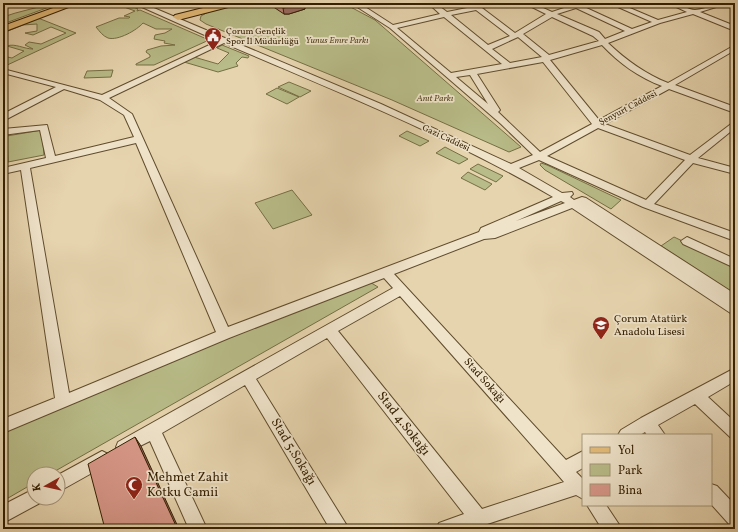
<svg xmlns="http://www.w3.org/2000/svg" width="738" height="532" viewBox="0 0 738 532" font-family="Vollkorn,serif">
  <rect width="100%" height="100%" fill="#e6d4ae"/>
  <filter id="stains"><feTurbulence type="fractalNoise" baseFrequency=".005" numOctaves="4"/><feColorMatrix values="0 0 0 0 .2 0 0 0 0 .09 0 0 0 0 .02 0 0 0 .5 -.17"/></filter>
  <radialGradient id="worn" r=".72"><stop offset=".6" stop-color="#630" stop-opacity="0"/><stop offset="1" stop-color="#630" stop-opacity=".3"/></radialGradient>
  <!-- green -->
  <path fill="#b8bc88" stroke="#766e44" d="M51,3H60L3,24V17C19,11 35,9 51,3Z
    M113,3H125L138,9L137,11L140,10L209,40L154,65H136V64L150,57V55L146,52L147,50L161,46L175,45L164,43L165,41L154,39L155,35L165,33L172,29H156L143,23C137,30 118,41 108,38C103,36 100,32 96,27L119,18H129L130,17L124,16L135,11Z
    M244,3H343L375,20L521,147L509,152L392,100L206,24L200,20L201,16L210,11Z
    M38,18L76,33L3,67V56L12,58L24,51L7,46C15,43 24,49 33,49L25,45L29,42L41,44L66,33L51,27L33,35L25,33L37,31V24L23,25L3,33V31Z
    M222,45L249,56L248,58L242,57L236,63L238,66L218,72L184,62L194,57L218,64L229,53L217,48Z
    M113,70L111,77L84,78L87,71Z
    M289,82L311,91L300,97L278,87Z
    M277,88L299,97L287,104L266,94Z
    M42,130L44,155L8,162L7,136Z
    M407,131L429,141L420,146L399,136Z
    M445,147L468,159L459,164L436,153Z
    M541,163L547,165L621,200L611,209L545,170L540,165Z
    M478,164L503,176L496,182L470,169Z
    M468,172L492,184L485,190L461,178Z
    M292,190L312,215L273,229L255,203Z
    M674,237L735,266V294L661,246Z
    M368,281L378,287L50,474H34V483L3,501V431Z"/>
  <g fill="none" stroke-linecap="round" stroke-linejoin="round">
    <defs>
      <path id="minor" d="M133,3H142L381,104L511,164L533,155L501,124L390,28L351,3H359L393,25L440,14L428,3H435L447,12L472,7L471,5L474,3L478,5L499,3L482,8L515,33L546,14L524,3H532L552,12L570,6L569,3H588L582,6L632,29L652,22L609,3H618L658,20L687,12L668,3C678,3 689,10 695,10C707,9 717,3 729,3L700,12L735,26V31L693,14L660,23L608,43C626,60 645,74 668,83L735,45V50L675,85L735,107V113L669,89L605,124L690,155L735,121V128L698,158L735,168V174L693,163L654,204L735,233V241L643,207L539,160L519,168L562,193L572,192L573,194L570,197L574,200L582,197L586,198L735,294V316L572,208L495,238L484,239L394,274L566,460L583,451V468L576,472L583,479V499L576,495L472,529H436L439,523L464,514L327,338L256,379L349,529H330L245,385L162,433L207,529H189L150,441L124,454L118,452L116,447L118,442L393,288L384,278L229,338L3,433V419L55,398L21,170L3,174V168L46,158L40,130L3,135V129L47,125L55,156L134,137L124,115L100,100L64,89L3,121V114L56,87L3,73V69L102,95L218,41ZM576,8L625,31L605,39L599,32L557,14ZM476,10L510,36L488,45L451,15ZM444,17L502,64L451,73L397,28ZM552,17L593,36L599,41L549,55L523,34ZM518,37L542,57L510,63L492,49ZM224,43C335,91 449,136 553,197L481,228L479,232L228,327L132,114L109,98ZM602,45C619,63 638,77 662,86L599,120L550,60ZM543,62L592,124L540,152L498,112L500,110L477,74ZM470,75L488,104L456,77ZM598,128L685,160L646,200L547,156ZM136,143L216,332L69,393L30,168ZM561,201L565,203L516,221ZM400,296L558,475L564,482L482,509L338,331Z
        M687,237L735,259V268L683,244L681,241Z
        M735,368V381L708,397L735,422V439L730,437L695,404L658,425L665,435H647L645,432L640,435H618L621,430L641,418Z
        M102,451L108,454L110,459L108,464L58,492V475Z
        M711,484L717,486L735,505V527L729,524L711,504Z
        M34,489V498H42L40,503L3,523V505Z
        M587,505H606L622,529H602Z"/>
      <path id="major" d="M67,3H79L3,32V26Z
        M223,3H237L236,5L178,20L173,17L175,15Z"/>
    </defs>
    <!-- minor casing -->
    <use href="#minor" stroke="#604c2c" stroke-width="2"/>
    <!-- major casing -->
    <use href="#major" stroke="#341f00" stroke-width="2"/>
    <!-- minor -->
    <use href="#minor" fill="#efe3ca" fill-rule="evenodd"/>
    <!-- major -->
    <use href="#major" fill="#e3ba77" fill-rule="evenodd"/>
  </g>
  <!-- wall -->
  <path fill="#ba8376" stroke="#341f00" d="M271,3H304L305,9L289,14H284L272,6Z"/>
  <!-- shaded-wall -->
  <path fill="#976a60" stroke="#341f00" d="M303,3H304L305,9L289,14H284L283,8Z
    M135,437L141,446L179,529H175Z"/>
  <!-- building -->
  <path fill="#d89889" stroke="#341f00" d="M276,3H303L289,7L283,8Z
    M135,437L177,528L175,529H105L88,464Z"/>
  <!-- icons -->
  <defs>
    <symbol id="civic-pin" viewBox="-11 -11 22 30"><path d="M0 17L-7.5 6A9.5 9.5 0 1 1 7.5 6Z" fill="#8f2418" stroke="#efe3ca"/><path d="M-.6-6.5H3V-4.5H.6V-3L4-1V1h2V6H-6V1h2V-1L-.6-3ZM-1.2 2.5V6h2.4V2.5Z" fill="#fff"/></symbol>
    <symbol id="school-pin" viewBox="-11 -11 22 30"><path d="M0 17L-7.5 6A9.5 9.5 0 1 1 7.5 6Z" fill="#8f2418" stroke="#efe3ca"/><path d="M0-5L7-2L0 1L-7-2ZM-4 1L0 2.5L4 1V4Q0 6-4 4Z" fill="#fff"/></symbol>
    <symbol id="mosque-pin" viewBox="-11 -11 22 30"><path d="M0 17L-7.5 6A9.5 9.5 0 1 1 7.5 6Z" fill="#8f2418" stroke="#efe3ca"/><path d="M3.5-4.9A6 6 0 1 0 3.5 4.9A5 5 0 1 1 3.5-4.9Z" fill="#fff"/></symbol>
  </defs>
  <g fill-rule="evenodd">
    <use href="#civic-pin" x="203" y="26" width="20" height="27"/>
    <use href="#school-pin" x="591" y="315" width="20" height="27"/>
    <use href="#mosque-pin" x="124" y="475" width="20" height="27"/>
  </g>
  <g text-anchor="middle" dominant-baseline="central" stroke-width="3.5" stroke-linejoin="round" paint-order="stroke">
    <!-- far-poi labels -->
    <g font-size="9" fill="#341f00" stroke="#efe3ca" text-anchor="start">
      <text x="226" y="31">Çorum Gençlik<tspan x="226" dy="10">Spor İl Müdürlüğü</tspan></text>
    </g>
    <!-- far-park labels -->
    <g font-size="9" font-style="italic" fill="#554622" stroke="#efe3ca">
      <text x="337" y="40">Yunus Emre Parkı</text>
      <text x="435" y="98">Anıt Parkı</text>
    </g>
    <!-- far-street labels -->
    <g font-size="9" fill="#341f00" stroke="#efe3ca">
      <text transform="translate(628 108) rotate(-28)">Şenyurt Caddesi</text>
      <text transform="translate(446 138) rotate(25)">Gazi Caddesi</text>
    </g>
    <!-- poi labels -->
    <g font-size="11" fill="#341f00" stroke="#efe3ca" text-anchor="start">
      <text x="614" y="319">Çorum Atatürk<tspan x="614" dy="13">Anadolu Lisesi</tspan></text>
    </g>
    <!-- street labels -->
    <g font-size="11" fill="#341f00" stroke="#efe3ca">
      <text transform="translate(484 381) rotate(48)">Stad Sokağı</text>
    </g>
    <!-- near-street labels -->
    <g font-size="13" fill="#341f00" stroke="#efe3ca">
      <text transform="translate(403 424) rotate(52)">Stad 4.Sokağı</text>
      <text transform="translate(293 452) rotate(59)">Stad 5.Sokağı</text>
    </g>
    <!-- near-poi labels -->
    <g font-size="13" fill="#341f00" stroke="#efe3ca" text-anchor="start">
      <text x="147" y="478">Mehmet Zahit<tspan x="147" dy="15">Kotku Camii</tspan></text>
    </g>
  </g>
  <!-- margin -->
  <rect width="738" height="532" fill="none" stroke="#e6d4ae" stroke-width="16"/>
  <rect x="4" y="4" width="730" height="524" fill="none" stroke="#341f00" stroke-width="2"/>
  <rect x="8" y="8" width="722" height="516" fill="none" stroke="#341f00"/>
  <!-- legend -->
  <rect x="582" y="434" width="130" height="72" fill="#efe3ca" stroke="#a49579"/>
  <rect x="590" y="447" width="20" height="6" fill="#e3ba77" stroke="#a49579"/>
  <text x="618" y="454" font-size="12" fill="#341f00">Yol</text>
  <rect x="590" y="464" width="20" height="12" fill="#b8bc88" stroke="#a49579"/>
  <text x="618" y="474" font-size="12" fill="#341f00">Park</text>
  <rect x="590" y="484" width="20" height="12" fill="#d89889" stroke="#a49579"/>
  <text x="618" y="494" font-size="12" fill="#341f00">Bina</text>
  <!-- north arrow -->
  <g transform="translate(46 486) rotate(262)"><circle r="19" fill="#efe3ca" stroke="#a49579"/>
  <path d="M0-3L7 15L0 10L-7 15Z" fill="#8f2418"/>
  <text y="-6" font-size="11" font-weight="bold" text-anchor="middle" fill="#341f00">K</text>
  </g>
  <rect width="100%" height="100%" filter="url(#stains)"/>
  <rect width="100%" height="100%" fill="url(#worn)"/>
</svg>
